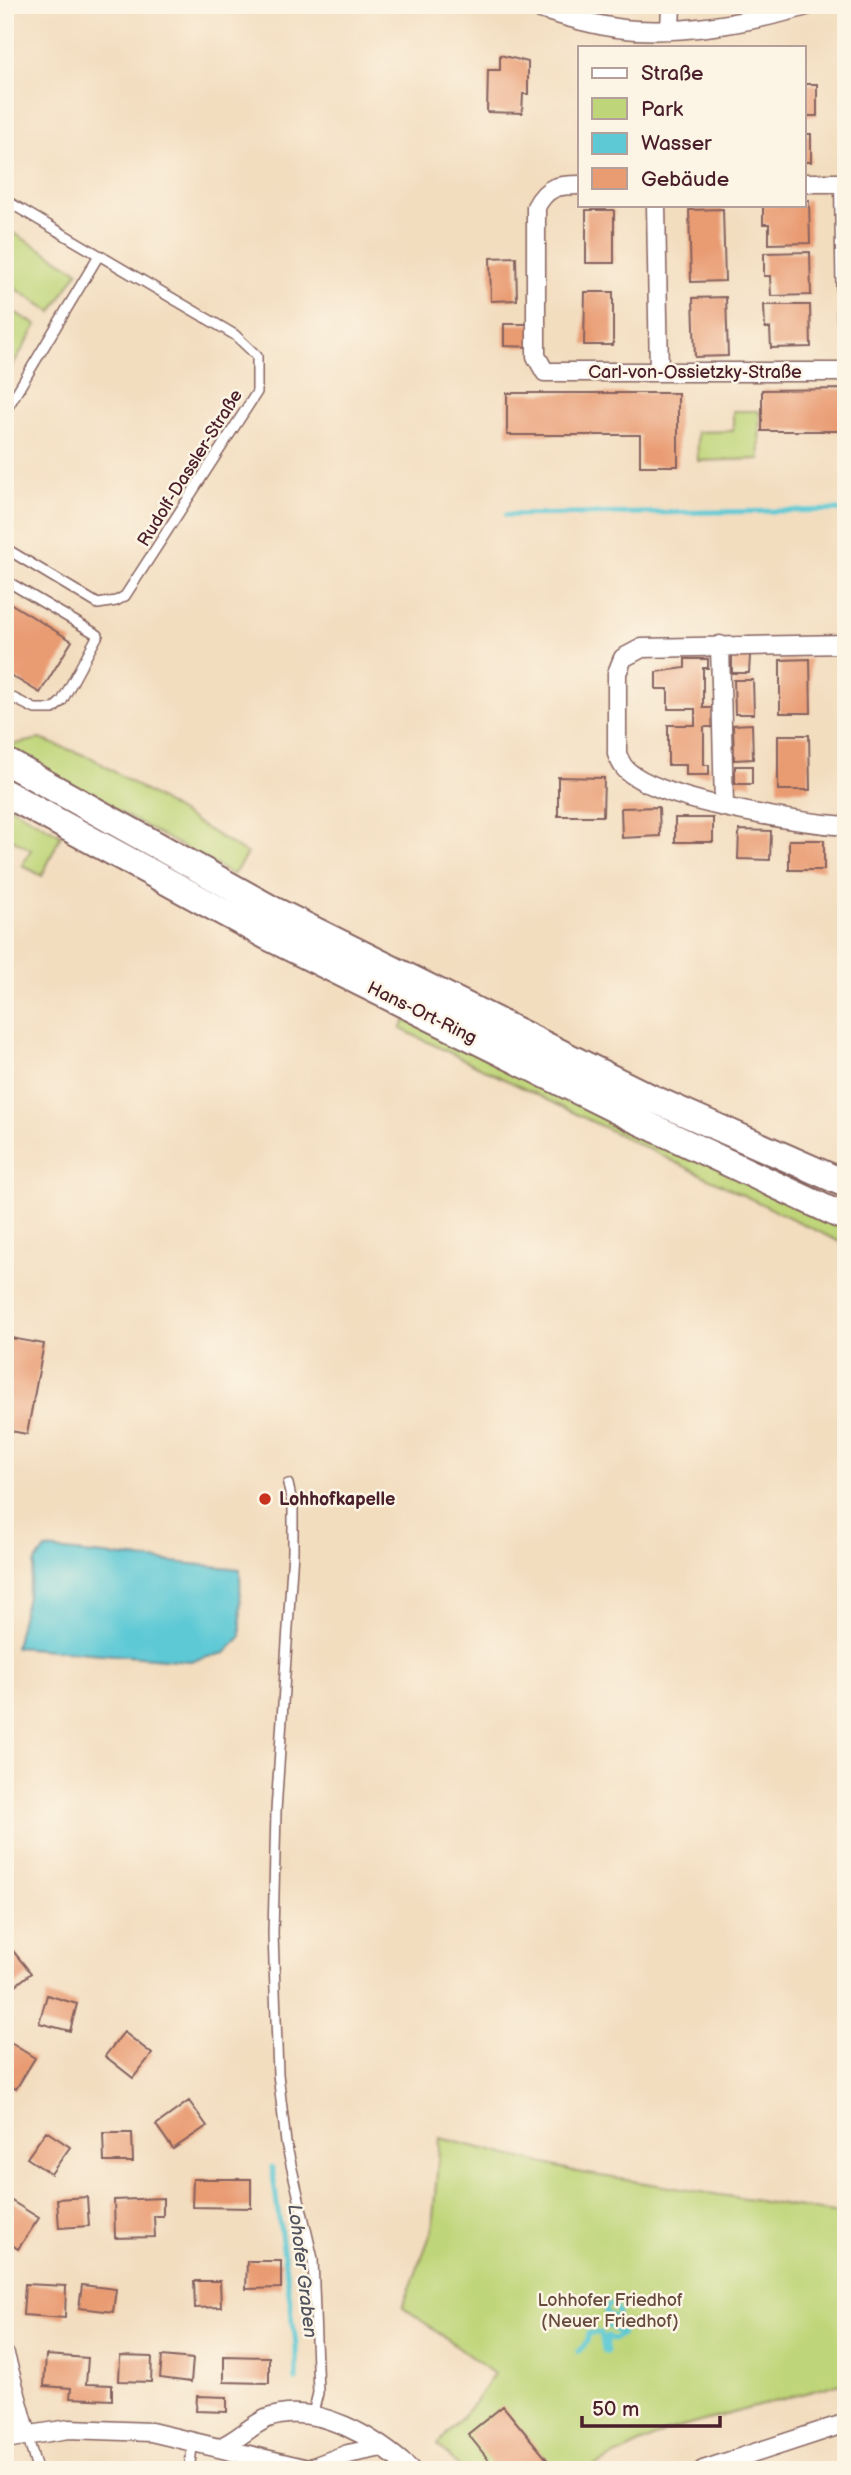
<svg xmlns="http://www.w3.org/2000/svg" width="851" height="2475" viewBox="0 0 851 2475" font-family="'Balsamiq Sans',sans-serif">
  <rect width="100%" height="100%" fill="#fcf5e5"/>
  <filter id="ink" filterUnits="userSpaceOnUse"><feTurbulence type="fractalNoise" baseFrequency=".0143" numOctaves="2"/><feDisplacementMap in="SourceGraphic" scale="14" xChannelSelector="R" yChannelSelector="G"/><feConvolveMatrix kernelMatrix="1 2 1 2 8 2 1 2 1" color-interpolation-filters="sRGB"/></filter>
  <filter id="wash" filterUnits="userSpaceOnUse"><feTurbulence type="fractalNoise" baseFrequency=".00686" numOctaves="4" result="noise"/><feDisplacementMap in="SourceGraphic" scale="28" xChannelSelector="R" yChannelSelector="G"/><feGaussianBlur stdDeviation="1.57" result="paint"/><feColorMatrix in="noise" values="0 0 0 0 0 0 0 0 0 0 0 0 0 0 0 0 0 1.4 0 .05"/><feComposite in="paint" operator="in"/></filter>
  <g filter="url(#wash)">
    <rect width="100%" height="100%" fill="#f3ddbf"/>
    <!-- green -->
    <path fill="#bfd579" stroke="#847a52" stroke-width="2" d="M5,228L78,271L52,312L5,282Z
      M5,307L37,325L5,378Z
      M733,411H759L760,459L698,461L697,432L733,431Z
      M40,739L92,758L247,854L233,875L5,749V746Z
      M5,804L61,835L42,876L22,865L31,850L5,835Z
      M406,1019L846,1228V1245L401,1029Z
      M440,2138L582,2173L846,2215V2382L667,2431L586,2470H461L438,2444L474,2403L494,2374L403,2307L432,2230Z"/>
    <!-- water -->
    <path fill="#5dc9d5" stroke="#547480" stroke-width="2" d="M45,1549L240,1569L241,1637L225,1653L190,1661L15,1647L35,1563Z"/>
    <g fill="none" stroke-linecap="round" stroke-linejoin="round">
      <!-- stream -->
      <path stroke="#5dc9d5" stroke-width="5" d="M506,515L846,510
        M272,2167L296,2344V2380
        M578,2352L587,2342L588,2333H601L604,2351H607V2337L614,2339L622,2334L607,2325L614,2317L606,2313L607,2306L614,2303L619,2314"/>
    </g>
    <g id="blocks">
      <!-- building -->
      <path fill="#e99b72" d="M500,55L528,62V94H523L522,113L487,112L488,70H500Z
        M804,84H817V116H804Z
        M804,134H811V162H804Z
        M809,200L810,243L769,244V224H763V205H804V201Z
        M723,209L725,281L691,282L689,210Z
        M586,210H614V263H586Z
        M810,252L811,295L771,296L770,276H764V253Z
        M516,257L517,300L491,301L490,258Z
        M585,292H613V345H584Z
        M726,297L728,356L695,357L693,298Z
        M764,305H810L811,347L771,348L770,328H765Z
        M504,324H533V347L504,346Z
        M846,389V431H762V390Z
        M507,393H678V466H640V435H507Z
        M5,600L72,641L40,693L5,672Z
        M732,655H750L749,673H732Z
        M685,659H708V668H703V708H712L713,727H704V765H709V775H686V765H668V725H695V709H668V689H656V672L685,668Z
        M810,659L811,713H780V660Z
        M734,680H753L754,714H735Z
        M752,724L753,759L734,760L733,725Z
        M778,735H809L810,790H778Z
        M735,766H752V784H735Z
        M558,777L604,778L603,816H558Z
        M659,807L660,836L622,838L621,808Z
        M675,818H713V842H675Z
        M739,830L771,831L770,860L738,859Z
        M789,840H824V870H789Z
        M5,1337L44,1344L27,1434L5,1430Z
        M9,1946L31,1973L5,1994V1949Z
        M47,1995L77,2004L70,2031L39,2023Z
        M124,2032L152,2054L133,2078L105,2056Z
        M9,2042L35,2058L16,2089L5,2082V2047Z
        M189,2101L207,2126L173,2149L156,2125Z
        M46,2131L70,2147L51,2174L27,2158Z
        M103,2133H132L133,2162H104Z
        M193,2179H251V2208L192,2207Z
        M87,2197L89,2226L59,2228L57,2199Z
        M163,2198V2216H154L155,2237L115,2238L114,2200Z
        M10,2200L39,2218L18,2249L5,2240V2207Z
        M247,2261H281V2288L246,2289Z
        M194,2281H220L221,2307L195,2308Z
        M25,2284L66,2286L65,2318L23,2315Z
        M82,2285L116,2289L113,2312L79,2308Z
        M46,2355L88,2358L86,2384L112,2385V2400L70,2398L71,2388L44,2386Z
        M120,2356L152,2357L151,2382L119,2381Z
        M162,2356L193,2359L191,2382L160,2378Z
        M224,2356L269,2357V2383L224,2382Z
        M197,2396L227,2397V2412L196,2411Z
        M503,2406L550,2463L542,2470H482L491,2463L468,2434Z"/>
    </g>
  </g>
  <g filter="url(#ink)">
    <use href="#blocks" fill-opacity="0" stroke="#85625f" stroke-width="2"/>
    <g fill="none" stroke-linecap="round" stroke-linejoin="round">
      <defs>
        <path id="lane" d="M5,200L235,335L257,356V392L125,596L116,601L98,604L5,548
          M5,412L99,255
          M5,580L98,635L62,701L53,709H35L5,694
          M288,1484L293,1507V1551L276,1811L273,1934L278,2074L286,2143L313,2259L318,2393L312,2417
          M27,2434L37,2470
          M189,2470L193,2441"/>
        <path id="street" d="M526,5C562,15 598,28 636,30C693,33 755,21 810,5
          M670,30L671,5
          M804,183H846
          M844,183L846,320
          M580,185C558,185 547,186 536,207V356L545,372H846
          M656,205L659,372
          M846,644L642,648L623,658L617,673V754C621,763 624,770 633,775C675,803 794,822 846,826
          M720,645L724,806
          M5,2355L27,2434
          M5,2439L69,2429L151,2432L308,2469L348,2454L382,2447
          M221,2447C238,2440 251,2425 268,2418C316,2401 376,2438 411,2470
          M703,2470L846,2423"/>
        <path id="secondary" d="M5,761L277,912L649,1097L846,1184
          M5,793L267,936L637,1120L846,1218"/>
      </defs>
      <!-- lane casing -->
      <use href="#lane" stroke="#85625f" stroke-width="12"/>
      <!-- street casing -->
      <use href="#street" stroke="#85625f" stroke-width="21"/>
      <!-- secondary casing -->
      <use href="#secondary" stroke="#85625f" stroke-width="30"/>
      <!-- lane -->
      <use href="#lane" stroke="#fff" stroke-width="9"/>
      <!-- street -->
      <use href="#street" stroke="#fff" stroke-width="18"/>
      <!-- secondary -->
      <use href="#secondary" stroke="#fff" stroke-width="26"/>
    </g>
  </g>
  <!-- markers -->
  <circle fill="#c8321e" stroke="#fcf5e5" stroke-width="2.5" cx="265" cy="1499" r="7"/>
  <g text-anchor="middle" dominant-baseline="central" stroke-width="5" stroke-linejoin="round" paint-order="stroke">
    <!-- street labels -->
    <g font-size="18" fill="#4a1f2b" stroke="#fcf5e5">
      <text x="695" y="372">Carl-von-Ossietzky-Straße</text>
      <text transform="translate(190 468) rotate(-58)">Rudolf-Dassler-Straße</text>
      <text transform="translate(422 1013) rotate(26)">Hans-Ort-Ring</text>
    </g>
    <!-- poi labels -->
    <g font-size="18" font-weight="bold" fill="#4a1f2b" stroke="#fcf5e5" text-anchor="start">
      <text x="279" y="1499">Lohhofkapelle</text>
    </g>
    <!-- park labels -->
    <g font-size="18" fill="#674c3e" stroke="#fcf5e5">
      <text x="610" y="2300">Lohhofer Friedhof<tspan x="610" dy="21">(Neuer Friedhof)</tspan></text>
    </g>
    <!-- water labels -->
    <g font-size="19" font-style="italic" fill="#50525e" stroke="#fcf5e5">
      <text transform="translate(302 2271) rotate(83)">Lohofer Graben</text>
    </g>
  </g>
  <!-- margin -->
  <rect width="851" height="2475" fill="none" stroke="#fcf5e5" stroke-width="28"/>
  <!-- legend -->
  <rect x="578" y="46" width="228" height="161" fill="#fcf5e5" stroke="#b59f9b" stroke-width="2"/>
  <rect x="592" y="68" width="35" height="10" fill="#ffffff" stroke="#b59f9b" stroke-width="2"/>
  <text x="641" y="80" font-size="21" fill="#4a1f2b">Straße</text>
  <rect x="592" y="98" width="35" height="21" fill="#bfd579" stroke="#b59f9b" stroke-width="2"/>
  <text x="641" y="116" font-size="21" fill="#4a1f2b">Park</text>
  <rect x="592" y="133" width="35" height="21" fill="#5dc9d5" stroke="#b59f9b" stroke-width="2"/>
  <text x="641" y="150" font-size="21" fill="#4a1f2b">Wasser</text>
  <rect x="592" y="168" width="35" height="21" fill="#e99b72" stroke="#b59f9b" stroke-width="2"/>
  <text x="641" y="186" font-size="21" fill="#4a1f2b">Gebäude</text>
  <!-- scale -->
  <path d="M582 2416v10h138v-10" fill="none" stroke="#4a1f2b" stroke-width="3.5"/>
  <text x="592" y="2416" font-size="21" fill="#4a1f2b" stroke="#fcf5e5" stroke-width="5" paint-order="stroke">50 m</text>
</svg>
